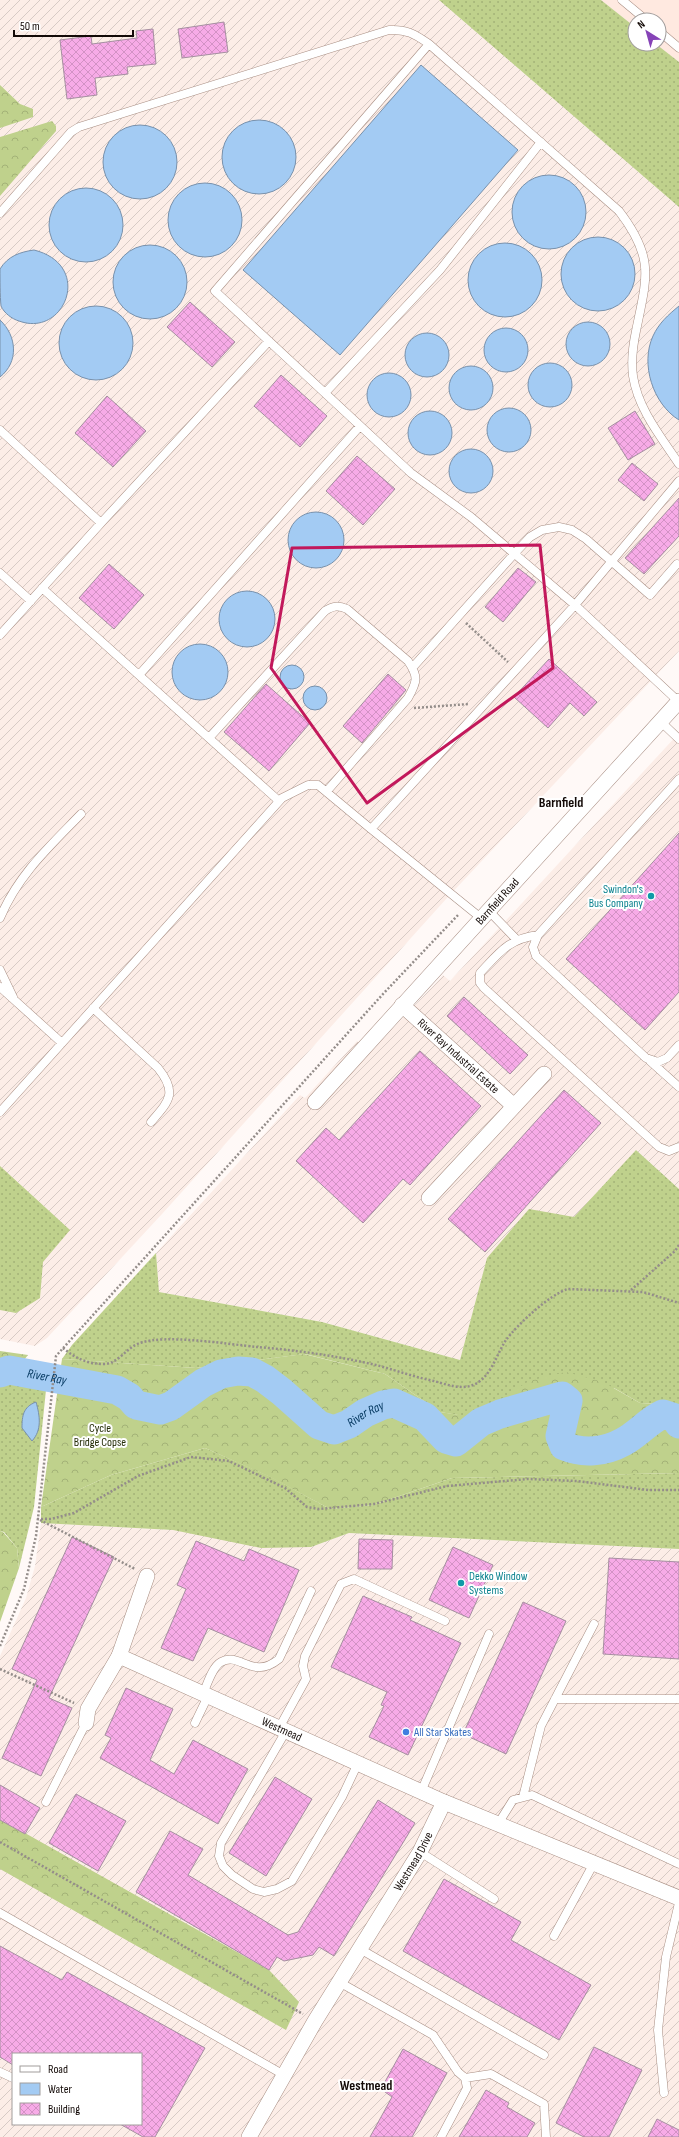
<svg xmlns="http://www.w3.org/2000/svg" width="679" height="2137" viewBox="0 0 679 2137" font-family="'Sofia Sans Condensed',sans-serif">
  <defs>
    <pattern id="industrial-furrows" width="10" height="10" patternUnits="userSpaceOnUse"><rect width="10" height="10" fill="#fcede7"/><path d="M-1 1l2-2M0 10L10 0M9 11l2-2" fill="none" stroke="#d7cac5"/></pattern>
    <pattern id="grass-dots" width="8" height="8" patternUnits="userSpaceOnUse"><rect width="8" height="8" fill="#bfd18c"/><path d="M2 2h.1M6 6h.1" fill="none" stroke="#a3b277" stroke-width="1.8" stroke-linecap="round"/></pattern>
    <pattern id="forest-crowns" width="20" height="18" patternUnits="userSpaceOnUse"><rect width="20" height="18" fill="#bfd18c"/><path d="M2 6a3 3 0 1 1 6 0M12 15a3 3 0 1 1 6 0" fill="none" stroke="#a3b277"/></pattern>
    <pattern id="building-cross-hatch" width="8" height="8" patternUnits="userSpaceOnUse"><rect width="8" height="8" fill="#f7abe7"/><path d="M0 0l8 8M0 8l8-8" fill="none" stroke="#d392c5"/></pattern>
  </defs>
  <rect width="100%" height="100%" fill="#fff9f7"/>
  <!-- built -->
  <path fill="#ffe9e0" d="M601,0H679V62L656,44H659V20H635V27Z"/>
  <!-- industrial -->
  <path fill="url(#industrial-furrows)" fill-rule="evenodd" d="M0,0H439L679,207V651L447,898L162,1214L47,1338L35,1346L0,1339Z
    M679,733V1189L636,1150L574,1218L487,1258L460,1360L322,1322L159,1292L156,1253L300,1095L305,1098L357,1041L371,1052L443,975L450,981Z
    M41,1523L173,1530L311,1547L349,1533L679,1549V2137H0V1656L26,1598L35,1566ZM13,2054H141V2124H13Z"/>
  <!-- grass -->
  <path fill="url(#grass-dots)" d="M439,0H601L635,27V44H656L679,62V207Z
    M636,1150L679,1189V1405L640,1403L614,1388L456,1425L458,1415L440,1412L385,1374L305,1354L196,1368L62,1359L72,1345L156,1253L159,1292L322,1322L460,1360L487,1258L529,1209L574,1217Z
    M0,1166L70,1230L43,1262L40,1298L16,1313L0,1310Z
    M16,1375L47,1380L34,1507L19,1568L17,1548L4,1532L0,1531V1378Z
    M205,1448L269,1476L330,1509L373,1505L452,1478L679,1473V1549L349,1533L311,1547L261,1548L173,1530L41,1523V1507L111,1475Z"/>
  <!-- forest -->
  <path fill="url(#forest-crowns)" d="M0,85L20,104L33,109V117L0,128Z
    M52,121L56,126V131L0,196V137Z
    M0,1351L28,1355L24,1360L0,1369Z
    M304,1354L385,1374L440,1412L473,1417L529,1381L566,1372L603,1382L640,1403L679,1405V1473L452,1478L373,1505L330,1509L268,1476L205,1448L111,1475L41,1507L62,1359L196,1368Z
    M0,1531L3,1532L17,1548L19,1568L0,1622Z
    M0,1819L269,1970L299,2002L286,2030L0,1869Z"/>
  <!-- water -->
  <path fill="#a3cbf3" stroke="#7891ac" d="M421,65L518,150L340,355L243,270Z
    M222 157a37 37 0 1 1 74 0a37 37 0 1 1-74 0Z
    M103 162a37 37 0 1 1 74 0a37 37 0 1 1-74 0Z
    M512 212a37 37 0 1 1 74 0a37 37 0 1 1-74 0Z
    M168 220a37 37 0 1 1 74 0a37 37 0 1 1-74 0Z
    M49 225a37 37 0 1 1 74 0a37 37 0 1 1-74 0Z
    M561 274a37 37 0 1 1 74 0a37 37 0 1 1-74 0Z
    M468 280a37 37 0 1 1 74 0a37 37 0 1 1-74 0Z
    M113 282a37 37 0 1 1 74 0a37 37 0 1 1-74 0Z
    M34,250C94,265 65,338 19,321C12,319 4,313 1,306C0,296 0,280 0,269C8,256 20,252 34,250Z
    M679,306V420C653,404 640,364 653,336C659,323 668,315 679,306Z
    M59 343a37 37 0 1 1 74 0a37 37 0 1 1-74 0Z
    M0,320C17,336 19,362 0,377Z
    M566 344a22 22 0 1 1 44 0a22 22 0 1 1-44 0Z
    M484 350a22 22 0 1 1 44 0a22 22 0 1 1-44 0Z
    M405 355a22 22 0 1 1 44 0a22 22 0 1 1-44 0Z
    M528 385a22 22 0 1 1 44 0a22 22 0 1 1-44 0Z
    M449 388a22 22 0 1 1 44 0a22 22 0 1 1-44 0Z
    M367 395a22 22 0 1 1 44 0a22 22 0 1 1-44 0Z
    M487 430a22 22 0 1 1 44 0a22 22 0 1 1-44 0Z
    M408 433a22 22 0 1 1 44 0a22 22 0 1 1-44 0Z
    M449 471a22 22 0 1 1 44 0a22 22 0 1 1-44 0Z
    M288 540a28 28 0 1 1 56 0a28 28 0 1 1-56 0Z
    M219 619a28 28 0 1 1 56 0a28 28 0 1 1-56 0Z
    M172 672a28 28 0 1 1 56 0a28 28 0 1 1-56 0Z
    M280 677a12 12 0 1 1 24 0a12 12 0 1 1-24 0Z
    M303 698a12 12 0 1 1 24 0a12 12 0 1 1-24 0Z
    M36,1402C40,1416 42,1430 32,1441L22,1428C22,1416 23,1407 36,1402Z"/>
  <g fill="none" stroke-linecap="round" stroke-linejoin="round">
    <!-- river -->
    <path stroke="#a3cbf3" stroke-width="29" id="s1" d="M0,1373L9,1370L117,1390L129,1397L136,1405L160,1410L171,1406L203,1383L221,1374L238,1371L252,1372L265,1379L282,1392L319,1425L334,1430L349,1424L365,1413L383,1405L394,1403L425,1417L446,1439L456,1442L481,1422L500,1414L562,1396L568,1401L560,1436L564,1446C583,1454 605,1452 623,1442C638,1434 648,1421 663,1414L675,1418L679,1424"/>
  </g>
  <!-- building -->
  <path fill="url(#building-cross-hatch)" stroke="#a58fa0" d="M224,22L228,52L182,58L178,29Z
    M153,29L156,64L127,67L128,74L95,78L97,95L67,99L60,40L91,36L92,44L137,38L136,31Z
    M190,302L235,342L212,367L167,327Z
    M281,375L327,416L300,447L254,406Z
    M107,396L146,431L113,467L75,433Z
    M635,411L655,444L628,460L608,428Z
    M357,456L395,489L363,525L326,491Z
    M632,463L658,484L644,501L618,480Z
    M679,498V536L644,574L625,558Z
    M109,564L144,595L114,629L79,598Z
    M518,568L536,582L503,622L485,607Z
    M549,659L597,702L584,716L570,703L548,728L514,697Z
    M388,674L406,690L362,743L343,726Z
    M266,684L310,723L269,771L224,732Z
    M679,833V992L645,1030L566,959Z
    M464,997L528,1055L510,1074L447,1016Z
    M420,1051L481,1106L410,1185L403,1179L363,1223L296,1161L326,1128L339,1140Z
    M564,1090L601,1123L485,1252L448,1219Z
    M72,1537L114,1557L49,1698L72,1708L41,1776L2,1758L37,1680L12,1669Z
    M359,1539L393,1540L392,1569H358Z
    M196,1541L244,1561L249,1549L299,1570L264,1652L208,1628L193,1661L161,1648L186,1589L177,1585Z
    M453,1547L493,1565L469,1618L429,1600Z
    M609,1558L679,1562V1659L603,1654Z
    M363,1596L412,1617L410,1620L461,1643L408,1755L369,1737L384,1706L381,1705L387,1692L331,1667Z
    M523,1602L566,1621L506,1754L463,1734Z
    M126,1688L173,1709L150,1760L174,1774L193,1740L248,1769L218,1824L100,1758L111,1738L105,1735Z
    M275,1777L312,1799L266,1876L229,1853Z
    M0,1785L40,1808L25,1834L0,1820Z
    M76,1794L126,1821L98,1871L49,1843Z
    M378,1800L415,1823L334,1956L319,1947L313,1955L284,1961L277,1957L269,1970L136,1892L170,1831L203,1849L188,1875L288,1935L298,1932Z
    M444,1879L521,1922L511,1940L591,1985L559,2040L403,1951Z
    M0,1946L62,1980L67,1972L205,2048L155,2137H143L120,2124H141V2054H13V2065L0,2057Z
    M594,2047L642,2070L609,2137H584L556,2123Z
    M403,2049L447,2073L412,2137H370L392,2097L381,2089Z
    M486,2090L509,2103L507,2107L535,2123L527,2137H459Z
    M657,2119L679,2130V2137H648Z"/>
  <g fill="none" stroke-linecap="round" stroke-linejoin="round">
    <defs>
      <path id="service" d="M622,0L646,20
        M659,31L679,48
        M429,44L215,291L411,473L471,517L575,605L678,701
        M0,213L71,132L79,127L389,30C406,29 415,34 429,44L619,211C655,258 647,277 636,331C633,345 631,361 633,376C638,409 661,437 679,464
        M325,393L440,270L541,142
        M0,430L101,523L269,341
        M0,573L31,601
        M42,588L279,801
        M0,635L101,523
        M413,667L514,554L530,537L542,530L559,527L572,530L586,539L650,595L677,564
        M139,675L360,426
        M660,721L679,739
        M209,738L325,611C333,606 338,605 347,609L408,661C419,677 417,682 408,698L327,791
        M679,779L538,935L533,947L536,956L646,1058L658,1062L667,1058L679,1045
        M371,829L481,918
        M488,910L517,940
        M0,918C18,875 49,847 81,814
        M538,935C508,939 499,953 480,973V983L484,988L659,1147L669,1151L679,1147
        M0,970L13,997
        M0,987L62,1043
        M93,1008L158,1068C178,1093 169,1101 151,1122
        M650,1061L679,1087
        M0,1112L282,798L308,785H318L371,829L575,605L679,481
        M203,1694C207,1685 212,1667 221,1662C240,1651 252,1681 279,1659L311,1591
        M555,1699H679
        M195,1723L208,1696
        M279,1728L306,1679L303,1666L305,1656L341,1584L354,1579L445,1621
        M286,1731L221,1843L219,1856L223,1866L232,1875L253,1889L264,1892L277,1889L292,1881L342,1797L358,1763
        M421,1792L489,1634
        M523,1797L541,1726L594,1624
        M46,1802L86,1723
        M498,1824L513,1800L532,1795L679,1864
        M420,1852L494,1899
        M0,1913L284,2075
        M554,1936L594,1863
        M360,1949L544,2055
        M339,1982L433,2035L458,2072L465,2078L467,2088L441,2137
        M0,2072L13,2078
        M465,2078L491,2074L544,2104L546,2137
        M664,2093L658,2030L666,1957L679,1903"/>
      <g id="minor">
        <path id="s2" d="M402,1005L514,1106"/>
        <path id="s3" d="M315,1102L679,701"/>
        <path d="M429,1198L544,1074"/>
        <path d="M119,1656L147,1576"/>
        <path id="s4" d="M86,1723L88,1709L119,1656L444,1802"/>
        <path id="s5" d="M249,2137L315,2021L420,1852L444,1802L679,1898"/>
      </g>
    </defs>
    <!-- service casing -->
    <use href="#service" stroke="#a88e83" stroke-width="9"/>
    <!-- minor casing -->
    <use href="#minor" stroke="#a88e83" stroke-width="16"/>
    <!-- path -->
    <path stroke="#948d8a" stroke-width="2.5" stroke-dasharray="2 2" stroke-linecap="butt" d="M466,623L508,662
      M414,708L469,704
      M631,1290L675,1251L679,1245
      M63,1348C75,1358 87,1364 104,1364C118,1364 127,1347 140,1343C166,1334 227,1344 257,1347C296,1350 337,1356 376,1365C395,1370 414,1377 434,1381C445,1384 461,1390 473,1385C491,1378 496,1355 506,1340C517,1325 550,1294 568,1289L643,1292L679,1303
      M37,1519H51L74,1513L138,1476L191,1457L229,1461L285,1488L307,1507L319,1509L374,1504L447,1486L528,1479L577,1481L649,1490H679
      M40,1520L135,1569
      M0,1646L24,1589L36,1536L56,1356L383,994L459,914
      M0,1669L74,1703
      M0,1842L303,2014"/>
    <!-- service -->
    <use href="#service" stroke="#fff" stroke-width="8"/>
    <!-- minor -->
    <use href="#minor" stroke="#fff" stroke-width="15"/>
  </g>
  <!-- marked area -->
  <path fill="none" stroke="#c2185b" stroke-width="3" stroke-linejoin="round" d="M540,545L553,668L367,803L271,668L292,548Z"/>
  <!-- markers -->
  <g fill="#0f9aa8" stroke="#fff" stroke-width="1.5">
    <circle cx="651" cy="896" r="4"/>
    <circle cx="461" cy="1583" r="4"/>
  </g>
  <circle fill="#3f7fe0" stroke="#fff" stroke-width="1.5" cx="406" cy="1732" r="4"/>
  <g text-anchor="middle" dominant-baseline="central" stroke-width="4" stroke-linejoin="round" paint-order="stroke">
    <!-- culture labels -->
    <g font-size="12" fill="#0d838f" stroke="#fff" text-anchor="end">
      <text x="643" y="889">Swindon's<tspan x="643" dy="14">Bus Company</tspan></text>
      <text x="469" y="1576" text-anchor="start">Dekko Window<tspan x="469" dy="14">Systems</tspan></text>
    </g>
    <!-- street labels -->
    <g font-size="12" fill="#130a07" stroke="#fff">
      <text stroke="none"><textPath href="#s3" startOffset="271">Barnfield Road</textPath></text>
      <text stroke="none"><textPath href="#s2" startOffset="76">River Ray Industrial Estate</textPath></text>
      <text stroke="none"><textPath href="#s4" startOffset="254">Westmead</textPath></text>
      <text stroke="none"><textPath href="#s5" startOffset="321">Westmead Drive</textPath></text>
    </g>
    <!-- park labels -->
    <g font-size="12" fill="#262e08" stroke="#fff">
      <text x="100" y="1428">Cycle<tspan x="100" dy="14">Bridge Copse</tspan></text>
    </g>
    <!-- shop labels -->
    <g font-size="12" fill="#366cbe" stroke="#fff" text-anchor="start">
      <text x="414" y="1732">All Star Skates</text>
    </g>
    <!-- water labels -->
    <g font-size="13" font-style="italic" fill="#00355d" stroke="#fff">
      <text stroke="none"><textPath href="#s1" startOffset="48">River Ray</textPath></text>
      <text stroke="none"><textPath href="#s1" startOffset="408">River Ray</textPath></text>
    </g>
    <!-- quarter labels -->
    <g font-size="14" font-weight="bold" fill="#130a07" stroke="#fff">
      <text x="561" y="802">Barnfield</text>
      <text x="366" y="2085">Westmead</text>
    </g>
  </g>
  <!-- legend -->
  <rect x="12" y="2053" width="130" height="72" fill="#ffffff" stroke="#a19d9c"/>
  <rect x="20" y="2066" width="20" height="6" fill="#ffffff" stroke="#a19d9c"/>
  <text x="48" y="2073" font-size="12" fill="#130a07">Road</text>
  <rect x="20" y="2083" width="20" height="12" fill="#a3cbf3" stroke="#a19d9c"/>
  <text x="48" y="2093" font-size="12" fill="#130a07">Water</text>
  <rect x="20" y="2103" width="20" height="12" fill="url(#building-cross-hatch)" stroke="#a19d9c"/>
  <text x="48" y="2113" font-size="12" fill="#130a07">Building</text>
  <!-- north arrow -->
  <g transform="translate(647 32) rotate(323)"><circle r="19" fill="#ffffff" stroke="#a19d9c"/>
  <path d="M0-3L7 15L0 10L-7 15Z" fill="#8643b7"/>
  <text y="-6" font-size="11" font-weight="bold" text-anchor="middle" fill="#130a07">N</text>
  </g>
  <!-- scale -->
  <path d="M14 30v6h119v-6" fill="none" stroke="#130a07" stroke-width="2"/>
  <text x="20" y="30" font-size="12" fill="#130a07" stroke="#ffffff" stroke-width="3" paint-order="stroke">50 m</text>
</svg>
